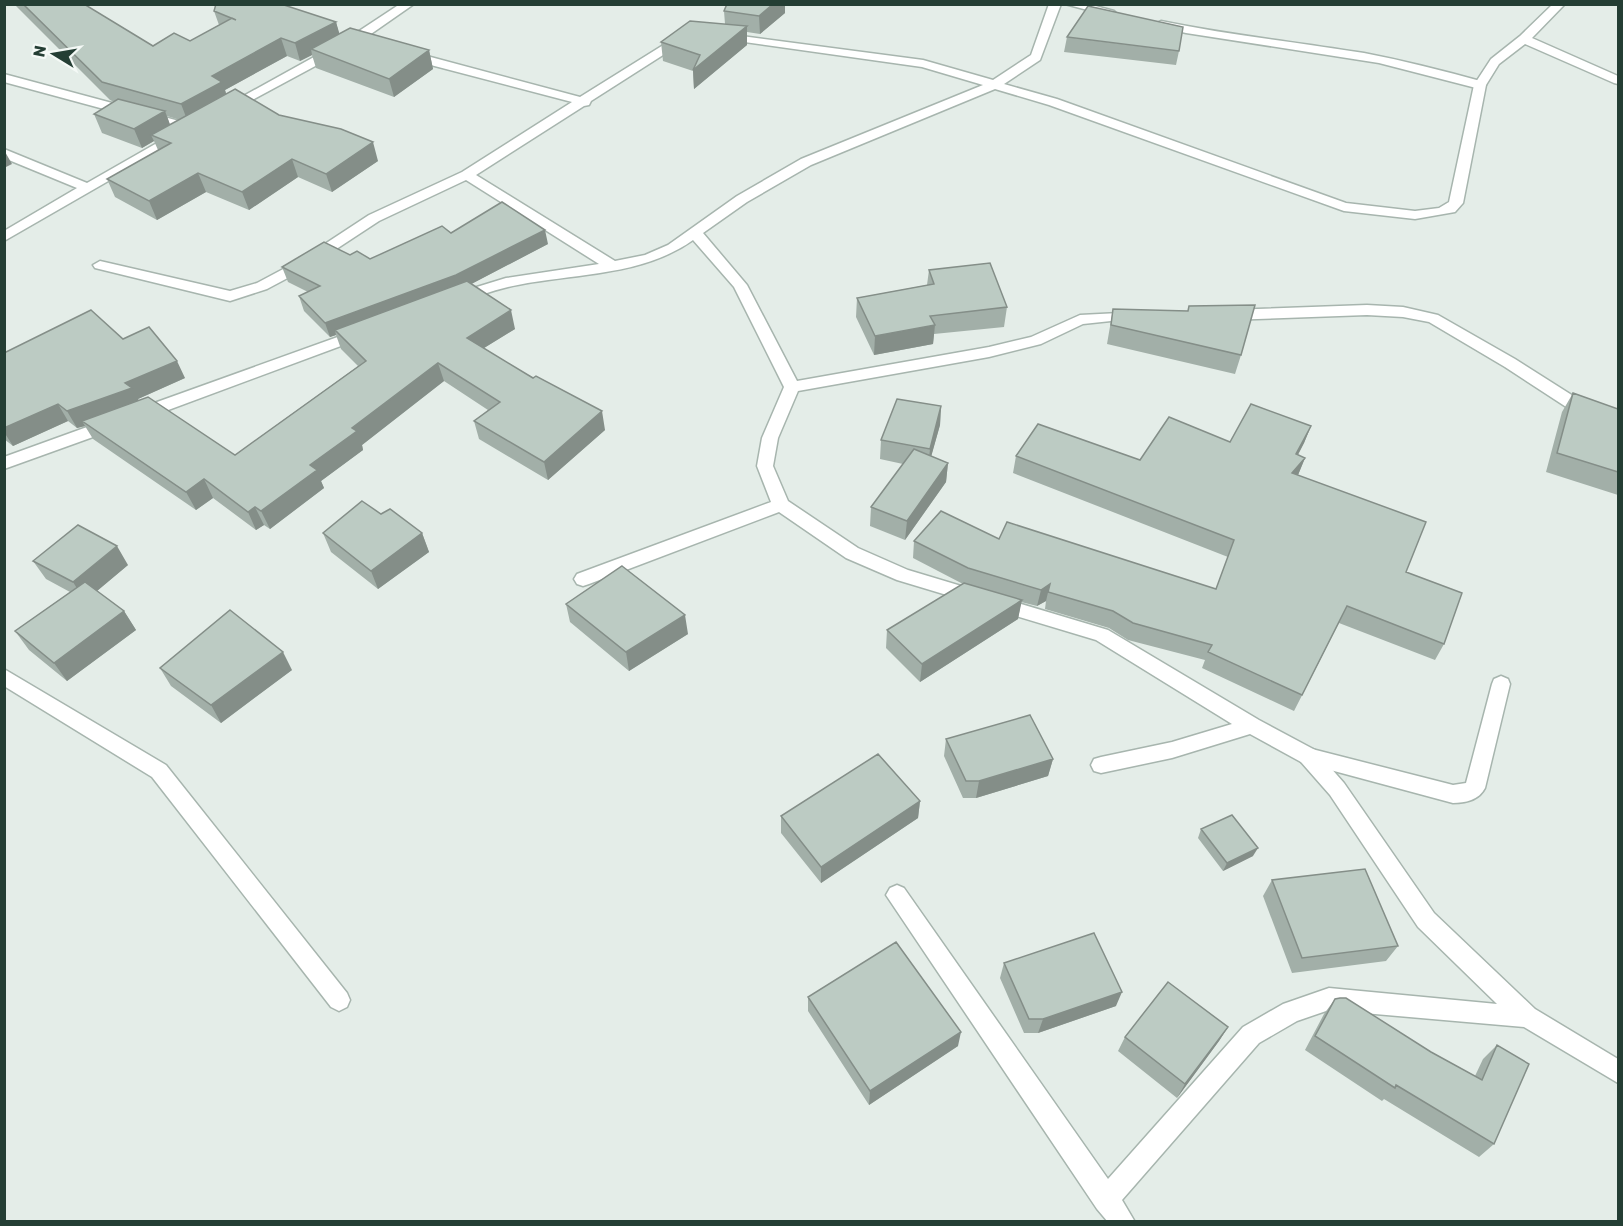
<svg xmlns="http://www.w3.org/2000/svg" width="1623" height="1226" viewBox="0 0 1623 1226" font-family="Rubik,sans-serif">
  <rect width="100%" height="100%" fill="#e4ede8"/>
  <g fill="none" stroke-linecap="round" stroke-linejoin="round">
    <defs>
      <path id="service" d="M1065,4H1088L1114,11L1116,13L1110,16Z
        M1161,21C1228,35 1297,42 1364,53C1405,61 1445,71 1484,82L1486,85L1480,89L1379,63L1186,33L1157,26L1155,24Z
        M1501,676L1508,679L1510,684L1485,788C1479,800 1465,803 1453,803L1308,764L1301,762L1298,756L1301,750L1308,748L1453,785L1466,783L1492,684L1494,679Z"/>
      <path id="minor" d="M400,4H414L358,43L230,112H222L220,109L350,37Z
        M1049,4H1061L1040,60L1004,84L1057,99L1346,203L1415,211L1439,208L1449,202L1474,85L1491,59L1520,36L1553,4H1565L1532,38L1618,76V84L1614,83L1525,44L1499,64L1486,85L1463,203L1455,212L1415,219L1344,211L1049,105L995,89L811,165L747,202L703,233L747,285L797,381L989,347L1031,337L1080,315L1139,312L1141,315L1139,318L1083,324L1041,344L989,357L798,391L778,438L773,466L788,501L858,548L908,570L1108,630L1259,720L1315,750L1344,783L1434,913L1535,1009L1618,1059V1083L1524,1027L1329,1010L1297,1021L1259,1043L1122,1200L1135,1222H1108L1097,1209L886,895L890,888L897,885L904,888L1108,1179L1243,1027L1283,1004L1329,988L1497,1004L1418,927L1330,795L1301,762L1250,734L1172,758L1101,773L1094,771L1091,765L1094,759L1101,757L1172,742L1232,724L1096,640L897,580L846,558L779,512L589,584L583,586L577,584L574,579L577,574L771,502L757,466L762,438L784,387L734,287L693,240C640,278 569,273 508,287C491,291 475,297 459,302L454,300L452,297L454,294L506,278L599,264L466,180L379,221L312,265L267,289L230,301L95,268L93,265L100,261L230,291L257,283L302,259L369,215L462,172L572,102L404,58V52H412L580,97L681,34L687,38L685,41L591,101L589,105L584,106L476,175L615,261L645,255L668,245L737,196L801,159L983,85L922,67L723,39L719,37V33L923,60L993,80L1031,55Z
        M4,74L194,125L195,128L189,132L4,82Z
        M178,131L184,135L183,138L4,241V231L77,188L4,158V149L87,183Z
        M1367,305L1403,307L1438,315L1515,359L1589,406L1618,418V429L1577,414L1505,367L1429,322L1403,317L1367,315L1228,320L1221,315L1228,310Z
        M360,329L365,331L367,334L365,337L144,419H132L130,415L132,411Z
        M112,418L118,420L120,424L118,428L4,469V457Z
        M4,669L166,765L347,993L350,1000L347,1007L339,1011L331,1007L152,777L4,686Z"/>
    </defs>
    <!-- service casing -->
    <use href="#service" stroke="#a7b5ae" stroke-width="3"/>
    <!-- minor casing -->
    <use href="#minor" stroke="#a7b5ae" stroke-width="3"/>
    <!-- service -->
    <use href="#service" fill="#fff" fill-rule="evenodd"/>
    <!-- minor -->
    <use href="#minor" fill="#fff" fill-rule="evenodd"/>
  </g>
  <!-- wall -->
  <path fill="#a2afa8" fill-rule="evenodd" d="M14,4H84L153,46L190,41L219,25L214,11L336,22L339,34L429,50L433,69L394,97L316,68L312,55L300,61L287,56L225,90L226,94L279,115L378,161L332,192L298,177L249,210L206,192L157,220L115,197L107,179L158,150L154,141L142,148L102,133L94,114L114,102L110,100ZM167,116L180,120L170,125Z
    M724,11L785,13L760,34L747,32V45L694,89L693,71L663,61L661,42L725,24Z
    M1067,37L1179,51L1176,65L1064,52Z
    M451,233L548,244L471,284L515,329L484,348L605,430L548,480L479,439L474,421L488,410L444,381L362,445L363,450L321,481L324,488L270,529L264,525L256,530L213,498L196,510L93,439L85,426L77,428L68,421L13,446L4,439V353L123,339L185,378L138,399L139,401L235,455L358,366L341,349L336,335L330,337L304,311L299,296L308,292L288,282L282,267L350,255L370,259Z
    M929,270L1007,307L1004,327L934,334L933,344L874,355L856,317L857,298L927,285Z
    M1113,309L1241,355L1235,374L1107,344Z
    M1573,393L1618,409V495L1546,472L1562,412Z
    M941,406L940,425L931,456L948,463L946,482L905,540L870,526L871,507L903,464L880,459L881,440Z
    M1311,426L1304,443L1298,455L1305,458L1298,475L1406,572L1444,644L1435,660L1339,623L1294,711L1202,668L1205,660L1128,640L1109,628L1045,609L1046,601L1037,606L1021,602L1018,619L920,682L886,648L887,630L963,584L913,558L914,541L999,539L1216,589L1228,557L1013,473L1016,456L1140,460Z
    M381,514L422,533L429,552L378,589L331,552L323,533Z
    M33,561L128,565L97,591L124,611L136,630L67,681L29,650L15,631L70,592L46,579Z
    M566,604L688,634L629,671L570,622Z
    M160,668L292,670L221,723L171,686Z
    M946,739L1053,759L1048,776L976,798H963L944,756Z
    M920,801L918,818L821,883L781,833V816Z
    M1201,829L1253,856L1223,871L1198,838Z
    M1272,880L1398,946L1386,961L1292,973L1263,896Z
    M1004,963L1116,1006L1038,1033H1024L1000,978Z
    M808,997L958,1046L869,1105L808,1011Z
    M1335,999L1475,1076L1483,1059L1497,1045L1494,1144L1479,1157L1384,1099L1382,1101L1305,1050L1324,1014Z
    M1228,1027L1219,1041L1177,1098L1118,1051L1125,1037Z"/>
  <!-- shaded-wall -->
  <path fill="#848e88" d="M773,4H785V13L760,34L759,16Z
    M336,22L341,39L311,49L312,55L300,61L295,43Z
    M747,26V45L694,89L693,70Z
    M281,38L287,56L225,90L228,100L188,122L181,104L212,76Z
    M429,50L433,69L394,97L389,79Z
    M165,111L172,130L151,135L154,141L142,148L134,129Z
    M373,142L378,161L332,192L326,174Z
    M4,150L12,164L4,168Z
    M292,159L298,177L249,210L242,192Z
    M198,173L206,192L157,220L149,201Z
    M545,230L548,244L460,290L335,330L336,335L330,337L325,323Z
    M511,310L515,329L471,356L467,338Z
    M935,325L933,344L874,355L875,336Z
    M177,361L185,378L138,399L141,405L82,421L85,426L77,428L67,411L125,383Z
    M438,363L444,381L362,445L363,450L321,481L324,488L270,529L261,511L310,465L352,428Z
    M58,404L68,421L13,446L4,432V428Z
    M941,406L940,425L928,468L930,449Z
    M602,411L605,430L548,480L544,462Z
    M1311,426L1304,443L1289,471L1296,454Z
    M1305,458L1298,475L1292,473Z
    M948,463L946,482L905,540L907,521Z
    M204,479L213,498L196,510L186,492Z
    M255,507L264,525L256,530L248,512Z
    M422,533L429,552L378,589L371,571Z
    M117,546L128,565L85,601L73,582Z
    M1050,584L1046,601L1037,606L1041,590Z
    M1022,600L1018,619L920,682L922,664Z
    M124,611L136,630L67,681L54,663Z
    M685,615L688,634L629,671L626,652Z
    M283,652L292,670L221,723L211,705Z
    M1053,759L1048,776L976,798L979,781Z
    M920,801L918,818L821,883V867Z
    M1258,848L1253,856L1223,871L1227,863Z
    M1122,992L1116,1006L1038,1033L1043,1019Z
    M1228,1027L1219,1041L1177,1098L1185,1084Z
    M961,1032L958,1046L869,1105L870,1091Z"/>
  <!-- building -->
  <path fill="#bccbc3" stroke="#848e88" stroke-width="1.5" d="M23,4H84L153,46L174,33L190,41L232,18L236,20L214,11L216,4H281L336,22L295,43L281,38L212,76L222,82L181,104L102,82Z
    M727,4H773L759,16L724,11Z
    M1088,6L1183,27L1179,51L1067,37Z
    M690,21L747,26L693,70L700,55L661,42Z
    M350,28L429,50L389,79L311,49Z
    M235,89L279,115L341,129L373,142L326,174L292,159L242,192L198,173L149,201L107,179L171,143L151,135Z
    M118,99L165,111L134,129L94,114Z
    M502,202L545,230L456,275L325,323L299,296L320,286L282,267L324,242L350,255L357,251L370,259L442,226L451,233Z
    M990,263L1007,307L930,316L935,325L875,336L857,298L934,284L929,270Z
    M467,281L511,310L467,338L533,378L536,376L602,411L544,462L474,421L500,402L438,363L352,428L357,431L310,465L317,470L261,511L255,507L248,512L204,479L186,492L82,421L148,397L235,455L366,361L335,330Z
    M1255,305L1241,355L1111,325L1113,309L1188,311L1189,306Z
    M91,310L123,339L149,327L177,361L125,383L132,388L67,411L58,404L4,428V353Z
    M1573,393L1618,409V472L1557,453Z
    M897,399L941,406L930,449L881,440Z
    M1251,404L1311,426L1296,454L1305,458L1292,473L1426,522L1406,572L1462,593L1444,644L1347,606L1302,695L1208,652L1212,645L1133,623L1113,611L1048,592L1050,584L1041,590L968,568L914,541L941,511L999,539L1007,522L1216,589L1234,540L1016,456L1038,424L1140,460L1169,417L1230,442Z
    M914,449L948,463L907,521L871,507Z
    M362,501L381,514L390,509L422,533L371,571L323,533Z
    M78,525L117,546L73,582L33,561Z
    M622,566L685,615L626,652L566,604Z
    M85,582L124,611L54,663L15,631Z
    M964,583L1022,600L922,664L887,630Z
    M230,610L283,652L211,705L160,668Z
    M1030,715L1053,759L979,781H966L946,739Z
    M878,754L920,801L821,867L781,816Z
    M1232,815L1258,848L1227,863L1201,829Z
    M1365,869L1398,946L1302,958L1272,880Z
    M1094,933L1122,992L1043,1019H1029L1004,963Z
    M896,942L961,1032L870,1091L808,997Z
    M1168,982L1228,1027L1185,1084L1125,1037Z
    M1340,998H1346L1431,1052L1482,1080L1497,1045L1529,1064L1494,1144L1396,1085L1395,1088L1315,1036L1335,999Z"/>
  <!-- border -->
  <rect width="1623" height="1226" fill="none" stroke="#243e34" stroke-width="12"/>
  <!-- north arrow -->
  <g transform="translate(54 54) rotate(281)" stroke="#f4f9f6" stroke-width="4.5" paint-order="stroke">
  <path d="M0-4.5L10 22L0 15L-10 22Z" fill="#243e34"/>
  <text y="-9" font-size="16" font-weight="bold" text-anchor="middle" fill="#243e34">N</text>
  </g>
</svg>
